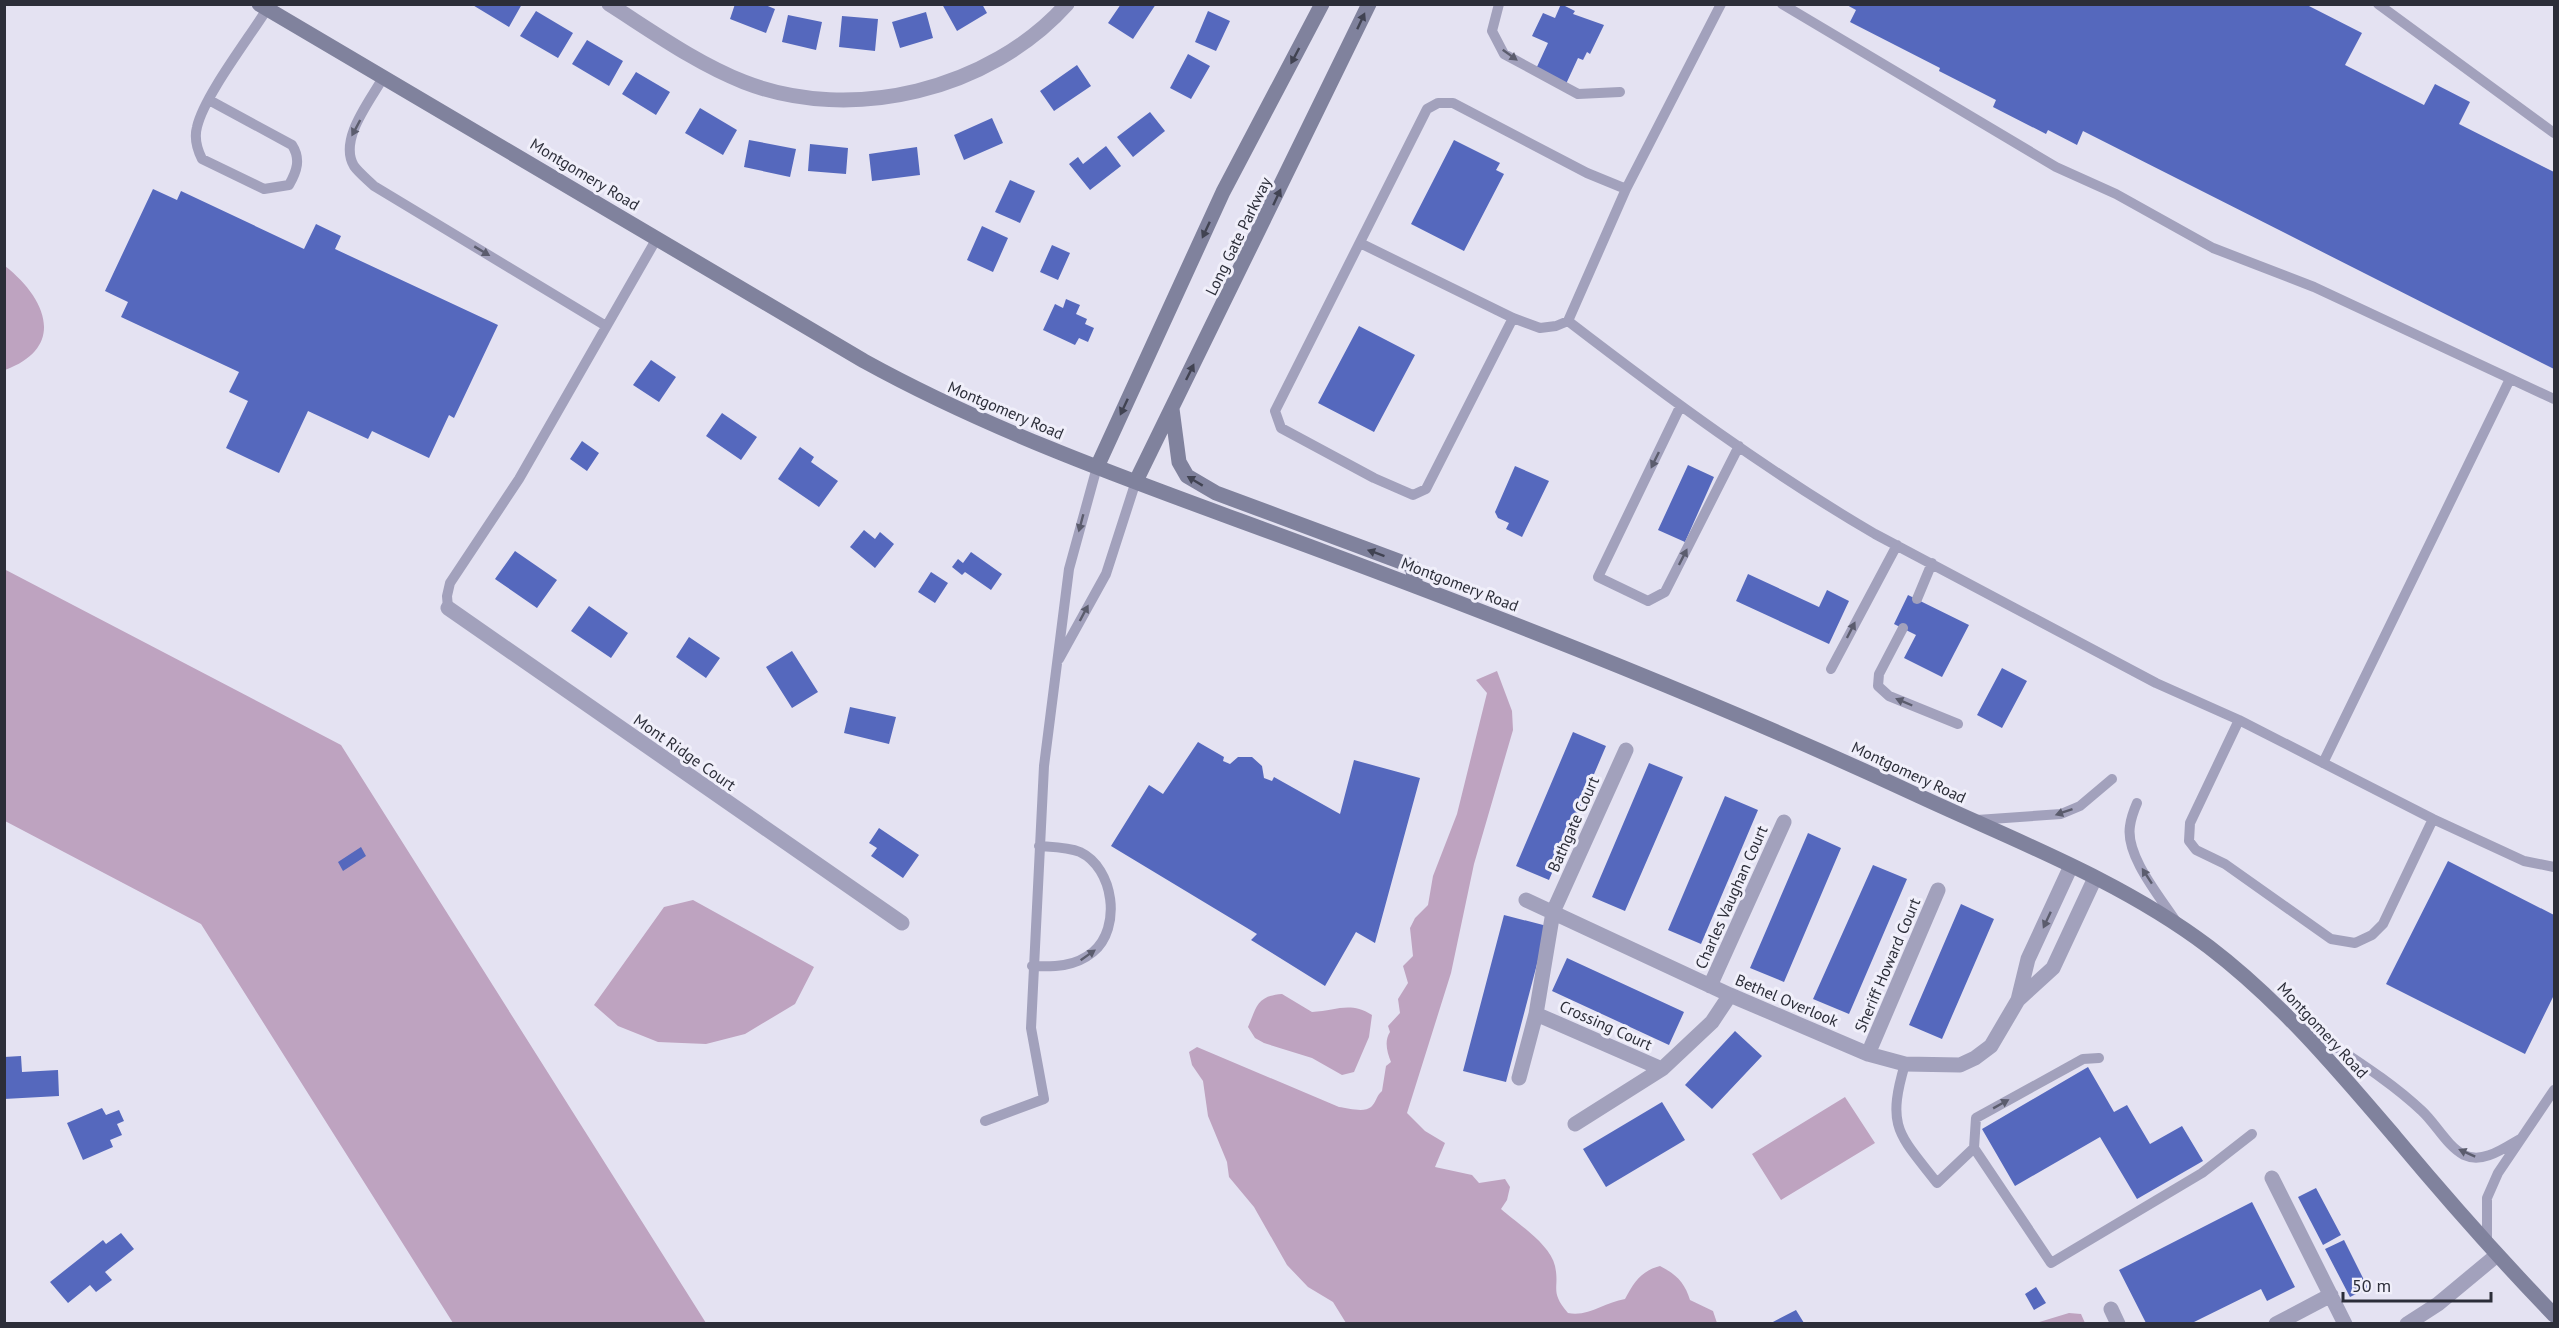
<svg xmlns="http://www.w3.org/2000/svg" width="2559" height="1328" viewBox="0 0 2559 1328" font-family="'PT Sans',sans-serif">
  <rect width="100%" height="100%" fill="#e4e2f2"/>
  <!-- green -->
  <path fill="#bea3c0" d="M5,266C46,298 67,347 5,370Z
    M4,569L341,745L706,1323H453L201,924L5,821Z
    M1497,671L1512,711L1513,730L1474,864L1451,973L1407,1113L1425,1131L1445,1143L1435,1167L1472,1175L1479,1183L1505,1179L1510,1187L1507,1200L1501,1209C1517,1223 1550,1244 1555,1266C1560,1289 1549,1291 1568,1313C1589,1317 1605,1302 1625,1299C1634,1282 1641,1271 1660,1266C1676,1274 1685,1283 1690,1300L1713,1311L1717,1323H1346L1333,1302L1308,1287L1287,1265L1254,1207L1229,1177L1227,1162L1208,1116L1203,1081L1192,1065L1189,1052L1197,1047L1339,1107C1348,1108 1364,1113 1371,1107C1376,1103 1376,1096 1382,1091L1386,1066L1391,1062C1387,1052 1384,1041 1390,1032L1388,1026L1400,1013L1398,999L1408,983L1403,966L1413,956L1410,928L1415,918L1428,905L1433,876L1457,814L1487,693L1476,680Z
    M693,900L814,967L795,1004L745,1034L706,1044L658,1042L618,1026L594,1005L664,907Z
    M1282,994L1312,1012C1337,1011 1349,1001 1372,1015L1369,1037L1354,1072L1342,1075L1312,1058L1264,1043L1255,1038L1248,1027C1257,1006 1257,996 1282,994Z
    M1845,1097L1875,1143L1781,1200L1752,1154Z
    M2069,1313L2081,1314L2085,1323H2036Z"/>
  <!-- building -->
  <path fill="#5568bd" d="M471,4H522L509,27Z
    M735,4H763L775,9L766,33L730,19Z
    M942,4H982L987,13L957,31Z
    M1121,4H1156L1133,39L1108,23Z
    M1561,4L1575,11L1573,14L1604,25L1590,54L1587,52L1583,60L1578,58L1566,84L1536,69L1548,43L1532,36L1543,13L1555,18Z
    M1845,4H2305L2362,33L2345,65L2424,105L2435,84L2470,102L2459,124L2554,172V369L2083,131L2077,145L2048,130L2046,134L1993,107L1996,100L1939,71L1940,68L1850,22L1856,10Z
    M536,11L573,33L558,58L520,36Z
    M1208,11L1230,21L1216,51L1195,42Z
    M926,12L933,38L900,48L892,22Z
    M788,15L822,22L816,50L782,42Z
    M842,16L878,19L875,51L839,47Z
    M587,40L623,61L609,86L572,64Z
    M1188,54L1210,66L1191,99L1170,88Z
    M1077,65L1091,86L1054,111L1040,91Z
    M636,72L670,92L656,115L622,94Z
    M700,108L737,130L723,155L685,133Z
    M1150,112L1165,131L1133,157L1117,137Z
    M992,118L1003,143L964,160L954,135Z
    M749,140L796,149L790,177L744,167Z
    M1454,140L1500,163L1496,170L1504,174L1464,251L1411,224Z
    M810,144L848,148L846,174L808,171Z
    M1106,146L1121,166L1090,190L1069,164L1078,157L1083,164Z
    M917,147L920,175L872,181L869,154Z
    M1010,180L1035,191L1020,223L995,212Z
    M153,189L177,200L181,191L304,249L316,224L341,236L335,249L498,325L454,418L449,415L429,458L372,431L368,439L308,411L279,473L226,448L248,401L229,392L239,372L121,317L128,302L105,291Z
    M982,226L1008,238L993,272L967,260Z
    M1052,245L1070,253L1058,280L1040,272Z
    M1066,299L1080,305L1076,314L1087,319L1085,324L1094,328L1088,342L1079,338L1075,345L1043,330L1055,304L1063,308Z
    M1359,326L1415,355L1374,432L1318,403Z
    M651,360L676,377L659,402L633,385Z
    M722,413L757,437L741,460L706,436Z
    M582,441L599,453L587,471L570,459Z
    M800,447L814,457L811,462L838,481L819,507L778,479Z
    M1688,465L1714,477L1685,542L1658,530Z
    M1515,466L1549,481L1522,537L1506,529L1509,523L1498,518L1495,512Z
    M864,530L875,539L880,532L894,544L875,568L850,547Z
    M515,551L557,580L537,608L495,579Z
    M971,552L1002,574L991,590L965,572L962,575L952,567L958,559L963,563Z
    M931,572L948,583L935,603L918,592Z
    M1748,574L1819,607L1827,590L1849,601L1829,644L1736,601Z
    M1908,595L1969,625L1942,677L1904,658L1916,635L1894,624Z
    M589,606L628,633L611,658L571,631Z
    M689,637L720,658L706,678L676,657Z
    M792,651L818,692L792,708L766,667Z
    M2002,668L2027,681L2002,728L1977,715Z
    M850,707L896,717L889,744L844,733Z
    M1573,732L1606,746L1549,880L1516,866Z
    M1198,742L1224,757L1223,761L1230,764L1238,757H1252L1262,766L1264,778L1272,781L1274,777L1340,814L1354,760L1420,778L1375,943L1356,932L1325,986L1251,940L1257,934L1111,846L1149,785L1163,794Z
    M1649,763L1683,777L1625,911L1592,897Z
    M1725,796L1758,810L1701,944L1668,930Z
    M879,828L919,855L903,878L871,856L877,848L869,843Z
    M1808,833L1841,848L1784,982L1750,968Z
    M361,847L366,856L343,871L338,862Z
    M2448,861L2554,915V995L2525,1054L2386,984Z
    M1873,865L1907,879L1849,1014L1813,999Z
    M1961,904L1994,919L1942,1039L1909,1025Z
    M1504,915L1547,926L1506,1082L1463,1071Z
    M1567,958L1684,1012L1669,1045L1552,991Z
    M1735,1031L1762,1056L1712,1109L1685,1085Z
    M21,1056L22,1072L58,1070L59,1096L4,1099V1057Z
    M2088,1067L2114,1112L2127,1105L2150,1144L2182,1126L2203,1161L2137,1199L2100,1137L2015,1186L1982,1129Z
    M1662,1102L1685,1140L1606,1187L1583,1149Z
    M102,1108L106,1115L119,1110L124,1121L117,1124L122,1135L110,1140L113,1147L83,1160L67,1123Z
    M2316,1188L2341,1235L2323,1245L2298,1197Z
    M2252,1202L2295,1287L2267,1301L2261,1289L2192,1323H2146L2119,1270Z
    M121,1233L134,1249L105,1272L112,1280L96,1292L90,1285L68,1303L50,1282L103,1240L106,1244Z
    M2344,1240L2368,1288L2350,1297L2325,1249Z
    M2036,1287L2046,1303L2034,1310L2025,1294Z
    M1796,1310L1804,1323H1771Z"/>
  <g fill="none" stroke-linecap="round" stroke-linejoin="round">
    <!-- lane -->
    <path stroke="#a2a1bc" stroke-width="10" d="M1499,4L1492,31L1504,54L1578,94L1620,92
      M1782,4L2056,167L2116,194L2213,248L2314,287L2554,399
      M2378,4L2554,133
      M384,76C371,100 338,139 354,166C359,173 368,180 374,186L606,326
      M209,100L292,145C301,159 297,171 289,185L264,189L202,159C197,149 194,138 197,127C204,96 249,38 267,9
      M1360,243L1513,318L1540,328L1556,326L1568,321L1626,189L1721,4
      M1513,318L1426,489L1413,495L1374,478L1281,428L1275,411L1427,109L1438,103H1453L1587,173L1626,189
      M1568,321C1667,397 1767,471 1875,534L2156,683L2239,720L2433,819L2524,861L2554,867
      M1680,407L1598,577L1648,601L1665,592L1739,446
      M1917,599L1932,563
      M448,608L447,596L450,583L519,479L657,238
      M1903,628L1879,674L1878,686L1889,696L1958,724
      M1059,659L1106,574L1136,481
      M1831,669L1897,545
      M2239,720L2190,823L2189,841L2196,850L2225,864L2331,939L2355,943L2372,935L2383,924L2433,819
      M2323,763L2510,379
      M2137,803C2134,810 2131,818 2130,826C2125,856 2161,898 2177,923
      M1977,820L2061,814L2080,806L2112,779
      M1032,966C1054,967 1075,967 1093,952C1122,928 1114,868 1080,852C1068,847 1052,847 1039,846
      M2302,1024C2342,1052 2386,1077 2422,1111C2436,1124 2447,1146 2464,1155C2483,1164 2504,1148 2520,1139
      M1905,1064C1886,1128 1899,1134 1937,1183L1974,1148L2051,1263L2202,1173L2252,1134
      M985,1121L1044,1099L1031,1028L1044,766L1069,569L1097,467
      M1974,1148L1976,1118L2083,1059L2099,1058
      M2487,1245V1198L2498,1173L2554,1090"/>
    <!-- street -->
    <path stroke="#a2a1bc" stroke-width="15" d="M609,4C653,32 696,63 744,82C852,124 990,90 1067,4
      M448,608L902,923
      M1626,750L1553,912L1536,1014L1662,1069L1712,1022L1730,995
      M2071,866L2028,959L2018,1000L2053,968L2095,878
      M1526,900L1730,995L1868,1054L1905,1064L1960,1065L1975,1058L1991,1046L2018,1000
      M1710,986L1784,822
      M1868,1054L1938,890
      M1519,1078L1536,1014
      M1575,1124L1662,1069
      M2272,1178L2345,1324
      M2111,1309L2118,1324
      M2276,1324L2331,1295
      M2407,1324L2438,1304L2497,1255"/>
    <!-- secondary -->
    <path stroke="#80829d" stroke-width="15" d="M259,4L864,361C1009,441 1167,493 1322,551C1523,626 1724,705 1919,796C2016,841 2122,881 2209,947C2280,1001 2338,1070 2396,1138C2447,1199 2499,1258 2554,1315
      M1172,409L1179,462L1187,476L1216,493L1412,566L1416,586
      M1097,467L1223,192L1322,4
      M1136,481L1369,4"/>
  </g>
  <!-- one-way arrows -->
  <defs><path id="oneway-solid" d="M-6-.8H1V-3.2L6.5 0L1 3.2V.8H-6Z" transform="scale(1.5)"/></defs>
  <g fill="#414352">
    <use href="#oneway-solid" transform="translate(1361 21) rotate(-65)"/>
    <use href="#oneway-solid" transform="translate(1295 56) rotate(118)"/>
    <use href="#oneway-solid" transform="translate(1277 197) rotate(-65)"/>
    <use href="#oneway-solid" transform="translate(1206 230) rotate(115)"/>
    <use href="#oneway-solid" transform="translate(1190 372) rotate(-64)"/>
    <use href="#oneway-solid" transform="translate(1124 407) rotate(115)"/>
    <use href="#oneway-solid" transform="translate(1195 481) rotate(-149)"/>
    <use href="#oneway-solid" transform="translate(1376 553) rotate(-160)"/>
  </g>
  <g fill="#5b5c6d">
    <use href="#oneway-solid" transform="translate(1510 55) rotate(36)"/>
    <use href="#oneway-solid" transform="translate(356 128) rotate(118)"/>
    <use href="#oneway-solid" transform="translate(482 251) rotate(31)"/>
    <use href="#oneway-solid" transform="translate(1655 460) rotate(116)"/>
    <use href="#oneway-solid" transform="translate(1081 523) rotate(105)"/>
    <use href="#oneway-solid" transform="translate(1683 557) rotate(-63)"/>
    <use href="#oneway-solid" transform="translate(1084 613) rotate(-62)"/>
    <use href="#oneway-solid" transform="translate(1851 630) rotate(-63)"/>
    <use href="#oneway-solid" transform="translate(1904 702) rotate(-157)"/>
    <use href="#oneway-solid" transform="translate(2064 812) rotate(161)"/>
    <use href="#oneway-solid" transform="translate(2147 876) rotate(-123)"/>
    <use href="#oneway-solid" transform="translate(2047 920) rotate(115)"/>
    <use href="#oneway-solid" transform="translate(1088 955) rotate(-35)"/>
    <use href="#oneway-solid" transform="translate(2001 1104) rotate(-29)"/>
    <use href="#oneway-solid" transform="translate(2467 1153) rotate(-156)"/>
  </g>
  <g text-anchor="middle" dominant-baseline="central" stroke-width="6" stroke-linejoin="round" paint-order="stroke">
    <!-- street labels -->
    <g font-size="16" fill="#2c2e39" stroke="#f0effa">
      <text transform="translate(585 174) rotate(31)">Montgomery Road</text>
      <text transform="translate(1238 236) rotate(-64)">Long Gate Parkway</text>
      <text transform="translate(1006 410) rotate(23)">Montgomery Road</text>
      <text transform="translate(1460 584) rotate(21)">Montgomery Road</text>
      <text transform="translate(685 752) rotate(35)">Mont Ridge Court</text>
      <text transform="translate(1909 772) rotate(25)">Montgomery Road</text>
      <text transform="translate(1573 824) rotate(-66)">Bathgate Court</text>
      <text transform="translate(1731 897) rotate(-66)">Charles Vaughan Court</text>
      <text transform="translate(1887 965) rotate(-67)">Sheriff Howard Court</text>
      <text transform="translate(1787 1000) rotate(23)">Bethel Overlook</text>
      <text transform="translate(1606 1025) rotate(24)">Crossing Court</text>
      <text transform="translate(2323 1030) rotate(47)">Montgomery Road</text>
    </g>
  </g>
  <!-- border -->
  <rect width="2559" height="1328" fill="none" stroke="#2c2e39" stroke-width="12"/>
  <!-- scale -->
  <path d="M2343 1292v9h148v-9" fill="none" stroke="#2c2e39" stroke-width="3"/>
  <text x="2352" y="1292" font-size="18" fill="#2c2e39" stroke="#f0effa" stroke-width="4.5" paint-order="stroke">50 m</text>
</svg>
